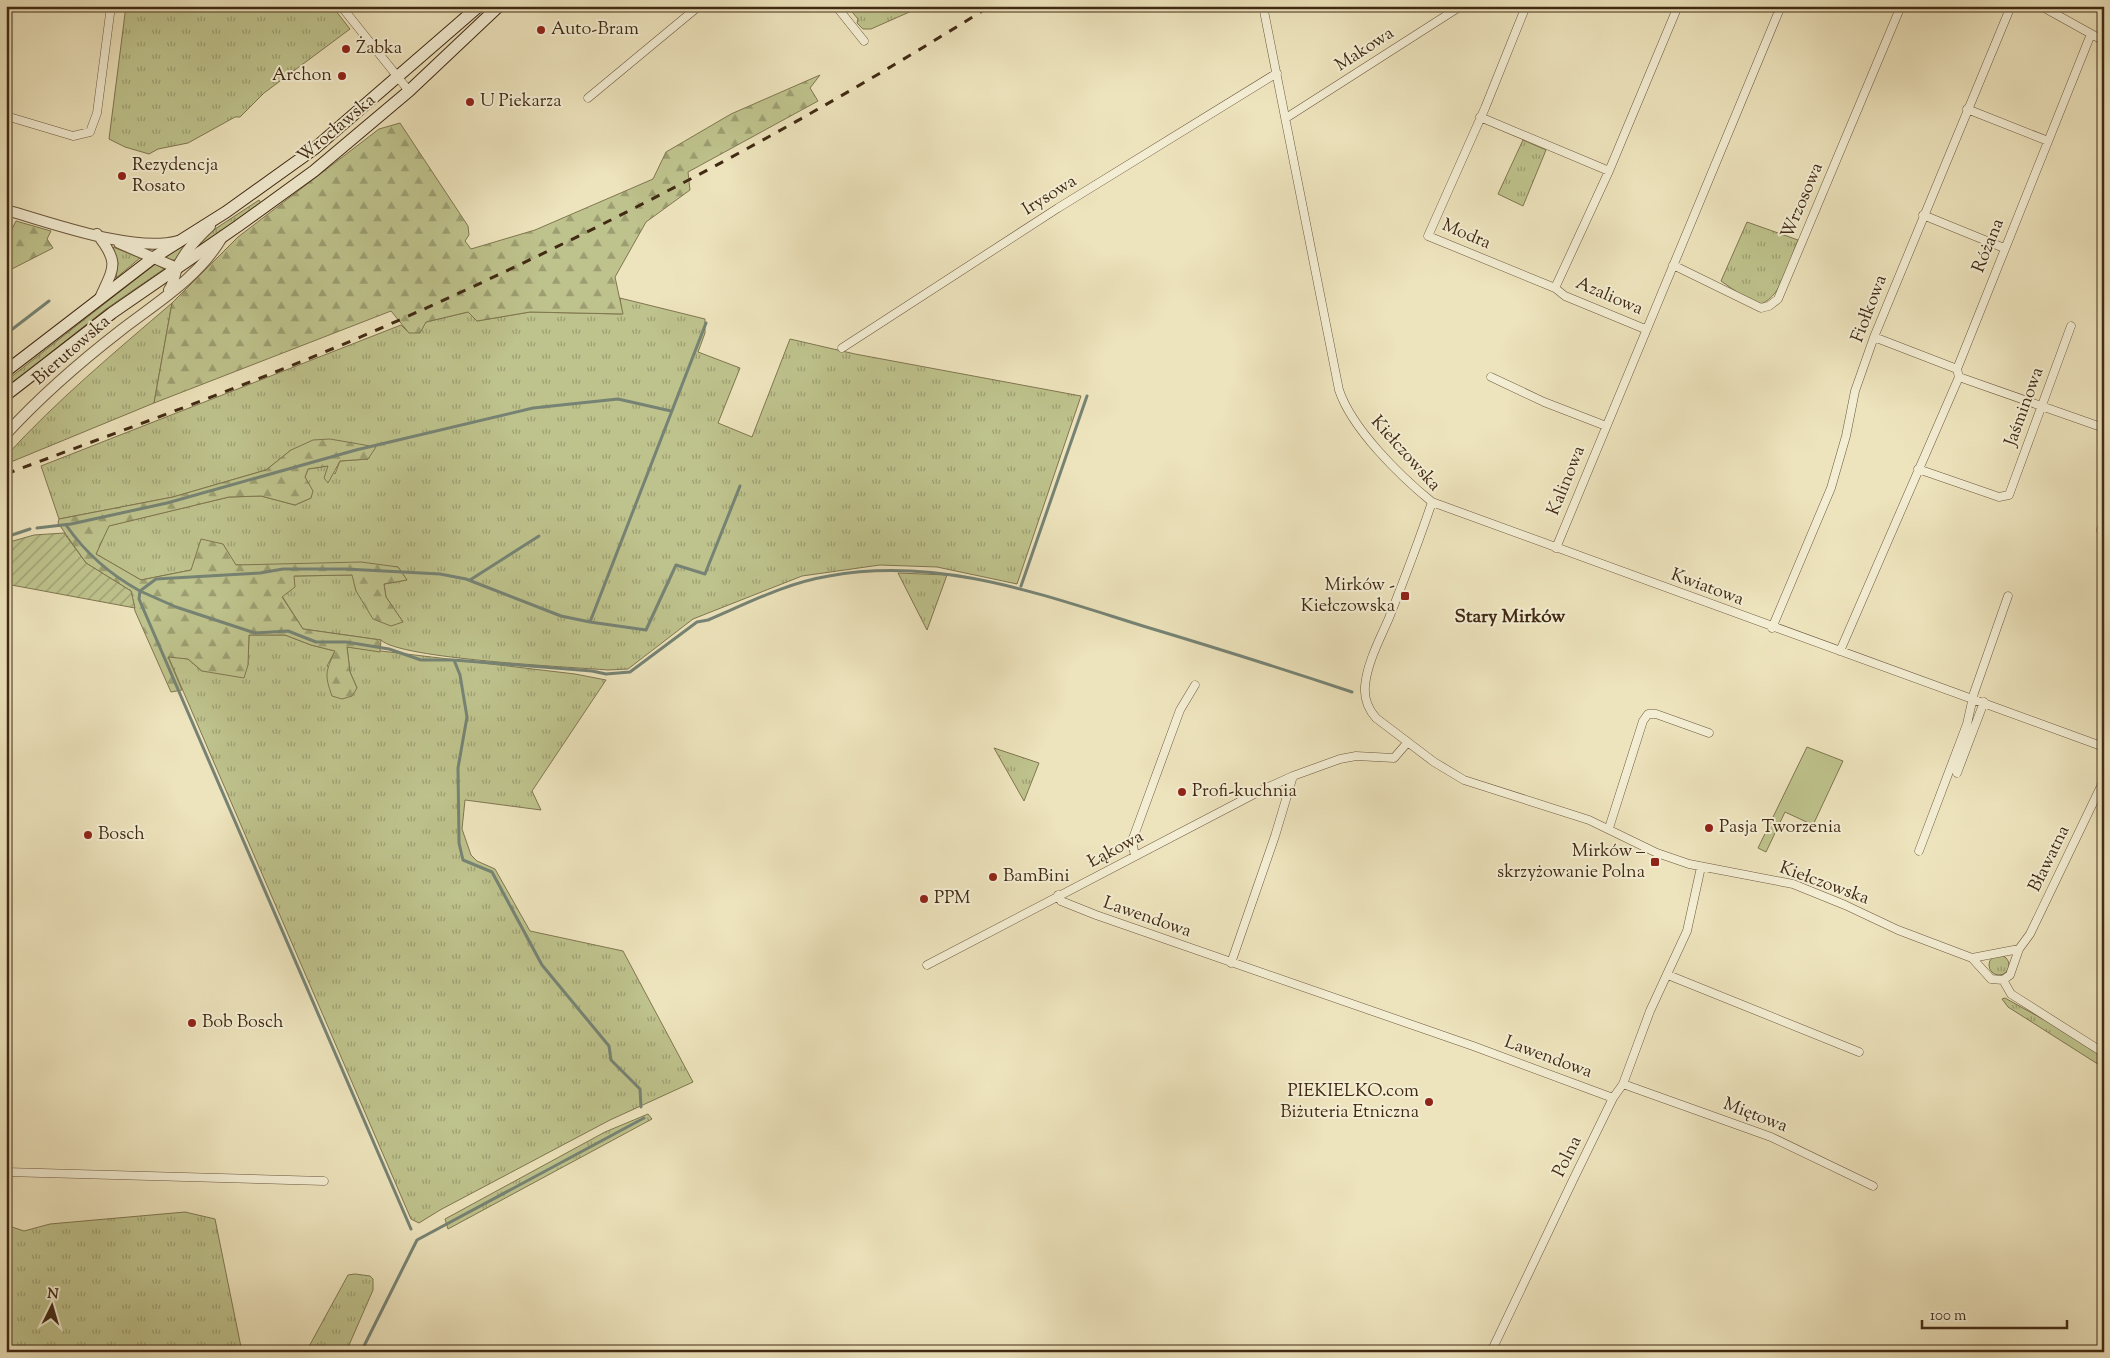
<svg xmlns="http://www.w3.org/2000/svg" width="2110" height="1358" viewBox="0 0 2110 1358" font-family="'Sorts Mill Goudy',serif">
  <defs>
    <pattern id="grass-tufts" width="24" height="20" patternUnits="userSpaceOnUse" patternTransform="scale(1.25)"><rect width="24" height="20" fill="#bec28c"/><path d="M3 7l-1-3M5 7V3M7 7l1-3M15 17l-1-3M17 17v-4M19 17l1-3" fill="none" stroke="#9c9e71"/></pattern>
    <pattern id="forest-firs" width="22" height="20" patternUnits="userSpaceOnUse" patternTransform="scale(1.25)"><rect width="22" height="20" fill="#bec28c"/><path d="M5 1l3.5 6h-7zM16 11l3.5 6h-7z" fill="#9c9e71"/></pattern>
    <pattern id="garden-furrows" width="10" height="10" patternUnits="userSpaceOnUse" patternTransform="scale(1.25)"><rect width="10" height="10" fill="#bec28c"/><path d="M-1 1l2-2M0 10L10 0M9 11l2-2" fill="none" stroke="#9c9e71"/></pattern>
  </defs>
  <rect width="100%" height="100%" fill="#ede3bc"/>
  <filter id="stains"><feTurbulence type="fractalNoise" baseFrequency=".004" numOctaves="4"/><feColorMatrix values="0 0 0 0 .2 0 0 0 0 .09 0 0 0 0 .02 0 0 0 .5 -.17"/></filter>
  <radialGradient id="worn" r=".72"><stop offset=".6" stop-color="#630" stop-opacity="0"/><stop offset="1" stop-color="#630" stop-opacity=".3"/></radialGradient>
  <!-- grass -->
  <path fill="url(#grass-tufts)" stroke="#807650" d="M126,6H332L350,29L264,93L240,117H235L188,143L158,149L149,154L125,147L109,139Z
    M847,6H923L871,29H863L857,23L858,19Z
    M1523,140L1546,150L1523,206L1498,194Z
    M259,200L261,203L196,248L212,231Z
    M1747,222L1798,240C1789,261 1783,295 1761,304L1744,297L1721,281Z
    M192,238L179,260H167L164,257Z
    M113,247L140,258L116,278L118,263Z
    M155,264L164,269L106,309L6,388V381Z
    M620,298L705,319V333L698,352L740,368L718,423L752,437L790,339L855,354L1081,396L1017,584L937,567L880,565L802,576L693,619L628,669L608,670C571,667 400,659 381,640L303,629L282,596L294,576L353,575L356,591L403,622L386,597L384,584L407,580L398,567L235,565L223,544L191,570L141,580L96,554L108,526L229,497L261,496L295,505L311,498L312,491L305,477L308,469L328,466L335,474L340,461L368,459L291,450L266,470L173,497L59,519L41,466L401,325L409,333L426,322L468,312L477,321L530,312L622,314Z
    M172,303L154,403L6,464V456C57,400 115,352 172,303Z
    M898,573L947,575L927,630Z
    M249,635H285L311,645L335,651L327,666L357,688L350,672L347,647L575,674L606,680L532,791L541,810L465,800L462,829L471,855L477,861L495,869L530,931L623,951L693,1082L610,1120L440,1210L419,1223L411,1219L168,656L188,659L202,671L248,665Z
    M994,748L1039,763L1024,801Z
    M1989 965a10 10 0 1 1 20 0a10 10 0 1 1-20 0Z
    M2005,998L2048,1022L2104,1058V1068L2008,1007L2002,999Z
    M648,1114L652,1119L448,1229L445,1219L605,1132Z
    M185,1212L215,1219L242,1352H6V1225L24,1231L50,1224Z
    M355,1274L370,1276L373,1279V1290L346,1352H306L348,1275Z"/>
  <!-- forest -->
  <path fill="url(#forest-firs)" stroke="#807650" d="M820,75L810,88L818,101L688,172L690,190L646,222L615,277L623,314L530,312L477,321L468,312L426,322L420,333H409L391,311L154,403L172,303L238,237L379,129L400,123L468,226L469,235L465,241L471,249L535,230L653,179L666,152L731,114Z
    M16,221L51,231L47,239L53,248L8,271L6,241Z
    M330,439L376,447L368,459L340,461L328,483L324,478L328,466L308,469L305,477L313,491L311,498L295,505L261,496L229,497L109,526L96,554L141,580L191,570L201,539L223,544L236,565L361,562L398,567L407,580L384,584L386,597L403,622L391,626L373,619L356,591L352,575L294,576L295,587L282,597L303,629L381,640L380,652L347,647L350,672L357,688L352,696L342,699L332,696C324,674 326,671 335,651L311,645L285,635H249L248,665L244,678L202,671L188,659L168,657L182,690L171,692L135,611L131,591L86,563L58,523L59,519L173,497L266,470L291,450L313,440Z"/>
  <!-- park -->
  <path fill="#bec28c" stroke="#807650" d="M1807,747L1843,761L1813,825L1785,812L1766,852L1758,848Z"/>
  <!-- garden -->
  <path fill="url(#garden-furrows)" stroke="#807650" d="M64,533L86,563L131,591L135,608L6,584V543L34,535Z"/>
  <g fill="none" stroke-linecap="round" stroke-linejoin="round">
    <!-- stream -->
    <path stroke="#768374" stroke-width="3" d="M6,334L49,301
      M66,525C86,554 109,574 140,591L156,579L260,573L283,569H346L440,574L466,579L561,616L590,622L706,323
      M37,528L71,524L167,503L356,450L533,408L618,399L671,411
      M6,537L30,529
      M470,580L539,536
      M1021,586L1087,396
      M590,622L646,630L676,565L705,574L740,486
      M454,660L460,675L467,717L458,768L459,843L463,860L492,872L542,965L609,1046L611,1060L640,1089L641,1107
      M411,1229L139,599L140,591L176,607L255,633L288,631L316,642H346L389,649L421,660H454L592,671L606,674L630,672L697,622L708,620C748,603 786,583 829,576C938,556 1040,594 1143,626C1213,647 1283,669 1352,692
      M361,1352L417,1240L644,1118"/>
    <defs>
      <path id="minor" d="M341,6L409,91
        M836,6L864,41
        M1263,6L1339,390C1352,429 1400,476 1432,502L2104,747
        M1526,6L1485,108L1428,236L1555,288
        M1769,6L1779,10
        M2041,6L2104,41
        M588,98L699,6
        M1967,109L2048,141
        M6,116L73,136L90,132L97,113L111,6
        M1480,117L1609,171
        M1286,118L1461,6
        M1923,215L2004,248
        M1673,265L1761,308L1769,306L1778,299L1901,6
        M1645,329L1565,296L1555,288L1609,171L1678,6
        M1874,337L1957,369
        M842,348L1058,208L1277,73
        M1491,377L1544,402L1606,426
        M1959,377L2104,428
        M1918,469L1999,497L2009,495L2071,326
        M1432,502C1419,541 1404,580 1389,618C1380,639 1367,663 1365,686C1364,698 1368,709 1376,718L1434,762L1464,780L1589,820L1657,853L1689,864L1793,884L1845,905L1898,930L1972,958L1991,979L2003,980L2010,975L2019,949L2030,934L2104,780
        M2101,530L2104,523
        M1556,548L1781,6
        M1772,628L1831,488L1846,436L1855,391L1874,337L2011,6
        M1840,651L1959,377L1957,369L2091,34
        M1957,773L1984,702
        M1609,828L1643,721L1648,714H1656L1709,733
        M1919,851L1967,724L1974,693L2008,596
        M1135,856L1132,841L1180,710L1195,685
        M1058,895L1061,901L1096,915L1473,1046L1613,1098
        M1972,958L2019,949
        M1231,963L1275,836L1293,776
        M927,965L1262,790L1293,776L1340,759L1356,756L1394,758L1407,743
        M1668,975L1859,1052
        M2003,980L2011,994L2104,1053
        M1623,1084L1771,1137L1873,1186
        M6,1172L324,1181
        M1491,1352L1573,1180L1613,1098L1623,1084L1650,1011L1687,931L1701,867"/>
      <path id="tertiary" d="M6,210C53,223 133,253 178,241
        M97,234C120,263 114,267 100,298
        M119,243L177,268
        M169,290C174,283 174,276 177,268C184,253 198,237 210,226
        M6,434C40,397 80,362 120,331C156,303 197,279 221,239"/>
      <path id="secondary" d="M6,371L153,258L226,212L314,149L479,6
        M6,395L112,313L238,226L314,171L409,91L499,6"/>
    </defs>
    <!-- minor casing -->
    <use href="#minor" stroke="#6c583d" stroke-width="9"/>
    <!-- tertiary casing -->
    <use href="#tertiary" stroke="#6c583d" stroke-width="12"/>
    <!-- secondary casing -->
    <use href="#secondary" stroke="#412a13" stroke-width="13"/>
    <!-- minor -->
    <use href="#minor" stroke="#f3edd3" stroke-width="8"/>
    <!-- tertiary -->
    <use href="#tertiary" stroke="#f3edd3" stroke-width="10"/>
    <!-- secondary -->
    <use href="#secondary" stroke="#f3edd3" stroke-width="11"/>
    <!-- rail -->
    <path stroke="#412a13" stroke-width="3" stroke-dasharray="9 9" stroke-linecap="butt" d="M6,474C131,427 257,382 379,329C591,236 795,129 990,6"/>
  </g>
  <!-- markers -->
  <g fill="#8f2418" stroke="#f3edd3" stroke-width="2">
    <circle cx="541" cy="30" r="5"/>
    <circle cx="346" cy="49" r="5"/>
    <circle cx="342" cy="76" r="5"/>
    <circle cx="470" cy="102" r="5"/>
    <circle cx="122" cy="176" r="5"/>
    <rect x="1400" y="591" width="10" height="10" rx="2.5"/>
    <circle cx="1182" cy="792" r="5"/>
    <circle cx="1709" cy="828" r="5"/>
    <circle cx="88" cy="835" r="5"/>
    <rect x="1650" y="857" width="10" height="10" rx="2.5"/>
    <circle cx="993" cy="877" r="5"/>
    <circle cx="924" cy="899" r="5"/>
    <circle cx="192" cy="1023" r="5"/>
    <circle cx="1429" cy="1102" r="5"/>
  </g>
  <g text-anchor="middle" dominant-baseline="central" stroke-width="4" stroke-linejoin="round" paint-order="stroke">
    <!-- poi labels -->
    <g font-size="18" fill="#412a13" stroke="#f3edd3" text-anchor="start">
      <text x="551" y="30">Auto-Bram</text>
      <text x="356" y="49">Żabka</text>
      <text x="332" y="76" text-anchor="end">Archon</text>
      <text x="480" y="102">U Piekarza</text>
      <text x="132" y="166">Rezydencja<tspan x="132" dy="21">Rosato</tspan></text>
      <text x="1395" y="586" text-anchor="end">Mirków -<tspan x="1395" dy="21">Kiełczowska</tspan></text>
      <text x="1192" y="792">Profi-kuchnia</text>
      <text x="1719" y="828">Pasja Tworzenia</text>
      <text x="98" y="835">Bosch</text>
      <text x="1645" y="852" text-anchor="end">Mirków –<tspan x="1645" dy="21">skrzyżowanie Polna</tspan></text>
      <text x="1003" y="877">BamBini</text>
      <text x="934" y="899">PPM</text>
      <text x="202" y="1023">Bob Bosch</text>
      <text x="1419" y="1092" text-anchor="end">PIEKIELKO.com<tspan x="1419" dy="21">Biżuteria Etniczna</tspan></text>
    </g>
    <!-- street labels -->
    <g font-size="18" fill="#412a13" stroke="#f3edd3">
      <text transform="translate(1365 50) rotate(-33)">Makowa</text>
      <text transform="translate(337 129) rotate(-40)">Wrocławska</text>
      <text transform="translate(1050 196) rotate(-32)">Irysowa</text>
      <text transform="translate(1803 201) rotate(-67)">Wrzosowa</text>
      <text transform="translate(1466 235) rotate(23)">Modra</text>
      <text transform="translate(1989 246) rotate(-68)">Różana</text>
      <text transform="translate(1609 297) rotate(23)">Azaliowa</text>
      <text transform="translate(1870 309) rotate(-69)">Fiołkowa</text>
      <text transform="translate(72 351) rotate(-41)">Bierutowska</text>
      <text transform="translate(2025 407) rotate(-70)">Jaśminowa</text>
      <text transform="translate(1405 454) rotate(48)">Kiełczowska</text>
      <text transform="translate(1567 481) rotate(-68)">Kalinowa</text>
      <text transform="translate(1707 588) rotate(20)">Kwiatowa</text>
      <text transform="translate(1116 850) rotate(-28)">Łąkowa</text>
      <text transform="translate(2050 859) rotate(-64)">Bławatna</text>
      <text transform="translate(1824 884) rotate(20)">Kiełczowska</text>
      <text transform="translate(1147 918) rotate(19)">Lawendowa</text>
      <text transform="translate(1548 1058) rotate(20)">Lawendowa</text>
      <text transform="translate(1755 1116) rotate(21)">Miętowa</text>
      <text transform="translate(1568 1157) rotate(-64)">Polna</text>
    </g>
    <!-- neighbourhood labels -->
    <g font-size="19" font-weight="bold" fill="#412a13" stroke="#f3edd3">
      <text x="1510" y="617">Stary Mirków</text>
    </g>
  </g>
  <!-- margin -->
  <rect width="2110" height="1358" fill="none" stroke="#ede3bc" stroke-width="25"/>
  <rect x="8" y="8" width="2095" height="1343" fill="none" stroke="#412a13" stroke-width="2.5"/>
  <rect x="12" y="12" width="2085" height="1333" fill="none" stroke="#412a13"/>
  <!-- north arrow -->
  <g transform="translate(52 1306) rotate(5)" stroke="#f3edd3" stroke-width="4" paint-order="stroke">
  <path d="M0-4L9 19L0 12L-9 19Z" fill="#412a13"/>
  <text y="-8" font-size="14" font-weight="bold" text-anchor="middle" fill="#412a13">N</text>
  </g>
  <!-- scale -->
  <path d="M1922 1320v8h145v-8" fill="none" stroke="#412a13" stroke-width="2.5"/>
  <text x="1930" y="1320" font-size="15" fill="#412a13" stroke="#f3edd3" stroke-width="4" paint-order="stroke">100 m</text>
  <rect width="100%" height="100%" filter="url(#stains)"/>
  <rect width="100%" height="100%" fill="url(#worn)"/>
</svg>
